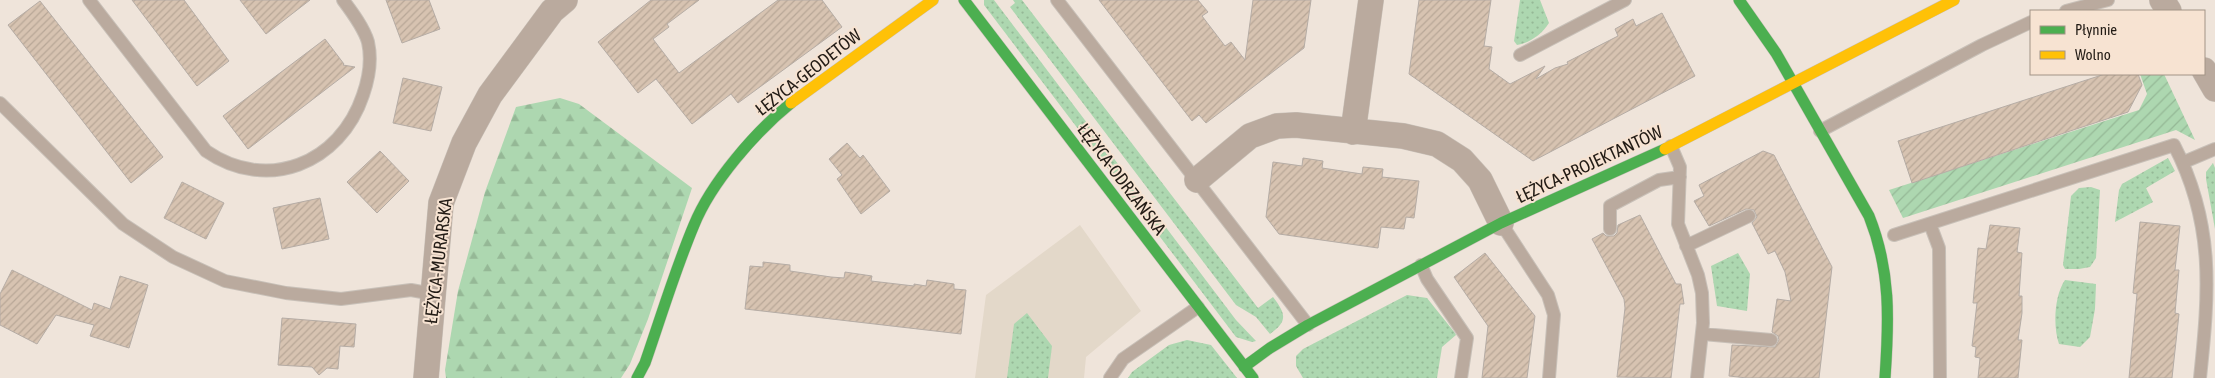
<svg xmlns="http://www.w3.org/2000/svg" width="2215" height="378" viewBox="0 0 2215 378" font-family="'Asap Condensed',sans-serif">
  <defs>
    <pattern id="grass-dots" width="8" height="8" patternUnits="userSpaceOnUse" patternTransform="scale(1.25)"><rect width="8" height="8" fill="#add7b0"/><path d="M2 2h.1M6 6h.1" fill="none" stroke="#95b896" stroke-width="1.8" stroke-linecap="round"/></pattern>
    <pattern id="forest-firs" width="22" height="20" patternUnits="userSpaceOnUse" patternTransform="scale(1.25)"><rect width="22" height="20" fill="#add7b0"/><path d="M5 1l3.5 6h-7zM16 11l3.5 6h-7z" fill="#95b896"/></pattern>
    <pattern id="garden-furrows" width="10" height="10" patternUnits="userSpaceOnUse" patternTransform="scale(1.25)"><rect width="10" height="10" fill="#add7b0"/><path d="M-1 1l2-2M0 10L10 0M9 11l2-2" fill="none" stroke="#95b896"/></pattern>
    <pattern id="building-hatch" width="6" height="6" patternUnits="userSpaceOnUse" patternTransform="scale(1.25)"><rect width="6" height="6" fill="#d7c3b1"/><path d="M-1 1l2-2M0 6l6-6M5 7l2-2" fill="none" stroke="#b8a797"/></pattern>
  </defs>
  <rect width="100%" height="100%" fill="#efe4da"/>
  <!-- education -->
  <path fill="#e3d8c9" d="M1080,225L1141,311L1086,357L1084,378H975L986,295Z"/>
  <!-- grass -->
  <path fill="url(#grass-dots)" d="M984,0H994L1236,320L1256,341L1252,342L1236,337L984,5Z
    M1013,0H1022L1258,308L1273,297C1286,314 1288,321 1270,334L1256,317L1236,305L1010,7L1015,3Z
    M1520,0H1540L1549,23C1542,34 1530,43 1517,45L1514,41Z
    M2168,158L2175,171L2146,188L2153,202L2115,222L2119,190L2122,184Z
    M2213,163L2215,168V229L2206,179V172Z
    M2091,187L2100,190L2096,258L2090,267L2079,269H2065L2063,265L2071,196L2079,188Z
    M1738,253L1750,274L1747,311L1717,306L1711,266Z
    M2065,280L2096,284L2095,309L2090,337L2080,347L2059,344C2053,327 2054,296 2065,280Z
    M1407,295L1427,298L1455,333L1456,335L1442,347L1437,378H1303L1296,366V356L1303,349Z
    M1027,313L1052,346L1048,378H1007L1014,324Z
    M1187,340L1211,345L1237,378H1128L1132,372L1169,345Z"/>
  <!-- forest -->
  <path fill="url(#forest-firs)" d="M560,98L579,104L692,188L648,319L630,364L621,378H446L445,370L458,291L485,192L516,107Z"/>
  <!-- garden -->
  <path fill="url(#garden-furrows)" d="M2140,74H2164L2195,140L2176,130L1903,218L1889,190L2139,110L2147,94Z"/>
  <!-- building -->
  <path fill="url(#building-hatch)" stroke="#b5aca5" d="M132,0H184L229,61L197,86Z
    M240,0H310L266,34Z
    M386,0H429L440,29L402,43Z
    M651,0H699L667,24L669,27L653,39L679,73L778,0H822L842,27L738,103L731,94L692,124L656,79L638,93L598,42Z
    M1099,0H1198L1208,12L1202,16L1225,46L1231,42L1245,60L1253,0H1311L1304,48L1206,123L1199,115L1192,121Z
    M1419,0H1491L1484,46L1492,47L1489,69L1510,84L1545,66L1536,79L1555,68L1568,64L1567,62L1618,36L1615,29L1633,19L1636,26L1662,13L1695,76L1533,161L1409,74Z
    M40,1L163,157L131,183L8,25Z
    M325,39L344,64L343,65L355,67L248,149L223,116Z
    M2105,74H2138L2142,85L2128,112L1912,183L1898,141Z
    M403,78L442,87L431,131L393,123Z
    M847,143L860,158L863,155L890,191L861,214L837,179L842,175L829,159Z
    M380,151L409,181L377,213L347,182Z
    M1763,151L1774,155L1832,267L1819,378H1747L1729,376L1732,345L1775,347L1779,340L1778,336L1772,332L1777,299L1791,301L1785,272L1775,251L1768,254L1752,223L1757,217L1754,210L1746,209L1709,226L1694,201L1704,196L1699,185Z
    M1303,158L1323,161L1322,168L1362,174L1363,167L1383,169L1382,177L1419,181L1414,218L1406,217L1404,229L1381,227L1378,248L1279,234L1266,217L1273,162L1302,166Z
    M182,182L224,203L206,239L164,218Z
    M320,198L329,239L282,249L273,208Z
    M1640,215L1676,284H1681L1684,304H1680L1671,378L1617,377L1625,308L1624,299L1592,239L1603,233L1606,236H1614L1617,233L1618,225Z
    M2140,222L2180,226L2175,270H2179L2175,313L2179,314L2172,378H2129L2137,294L2133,293Z
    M1990,225L2020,228L2017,252L2022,253L2019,296H2022V313L2018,340H2022L2018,378H1978L1980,358L1975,357L1976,347L1972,346L1977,303H1973L1978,248L1986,249Z
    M1485,253L1535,316L1527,378H1482L1488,326L1454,277Z
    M763,262L790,265V271L831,277L844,278L845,272L872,276L871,281L914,286V284L926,286L927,280L954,284V289L966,290L961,334L745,309L750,266L763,267Z
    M12,270L92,310L94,303L110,309L120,276L148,285L129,348L90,336L94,325L56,315L37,344L0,325V294Z
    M282,318L356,324L354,347L340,346L338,369L327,368L319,375L312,367L278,365Z"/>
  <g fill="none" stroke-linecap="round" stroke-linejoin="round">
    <defs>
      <path id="lane" d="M89,0L206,151C267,193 340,164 363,95C369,78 372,60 368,42C364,28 352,12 343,0
        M1057,0L1308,325
        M2066,11L2108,0
        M1520,55L1625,0
        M0,103L123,224L173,257L225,281L286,293L341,299L411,290L433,294
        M1820,131L1982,45L2031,22
        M1671,146L1680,167L1678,224L1698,275L1702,293L1703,323L1697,378
        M2184,162L2215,149
        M1501,223L1548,295L1554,315L1549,378
        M1930,224L1939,248L1940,378
        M1610,229V206L1659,180L1680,177
        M1894,235L2174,145C2215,224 2209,292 2200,378
        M1686,246L1749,216
        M1421,265L1427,279L1467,338L1461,378
        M1703,334L1771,340
        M1110,378L1123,359L1198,307"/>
      <path id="street" d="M2162,0L2169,11
        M2204,70L2215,89
        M1353,132L1371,0
        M1197,180L1250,136L1277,126L1296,125L1403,136L1437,144L1462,160L1480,180L1501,223
        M426,378L441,203L464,143L490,95L552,11L565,0"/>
      <path id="fast" d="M964,0L1253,378
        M1739,0L1776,53L1869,216C1891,271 1889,320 1885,378
        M1244,367L1270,348L1308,325L1501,223L1665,149
        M637,378L645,363C661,317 675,270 694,225C711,183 755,132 791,103"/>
      <path id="slow" d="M791,103L933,0
        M1665,149L1954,0"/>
    </defs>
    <!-- lane casing -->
    <use href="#lane" stroke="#c8c0b8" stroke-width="14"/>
    <!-- street casing -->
    <use href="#street" stroke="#c8c0b8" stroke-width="26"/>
    <!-- fast casing -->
    <use href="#fast" stroke="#c8c0b8" stroke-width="12"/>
    <!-- slow casing -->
    <use href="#slow" stroke="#c8c0b8" stroke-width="12"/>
    <!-- lane -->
    <use href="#lane" stroke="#baaa9e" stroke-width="12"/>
    <!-- street -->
    <use href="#street" stroke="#baaa9e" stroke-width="25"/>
    <!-- fast -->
    <use href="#fast" stroke="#4caf50" stroke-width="11"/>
    <!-- slow -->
    <use href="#slow" stroke="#ffc107" stroke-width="11"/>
  </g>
  <g text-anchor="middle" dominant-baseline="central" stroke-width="4" stroke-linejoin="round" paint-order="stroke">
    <!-- street labels -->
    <g font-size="18" fill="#221b15" stroke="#f7e3d2">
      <text transform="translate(808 72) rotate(-38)">ŁĘŻYCA-GEODETÓW</text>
      <text transform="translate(1589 164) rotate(-25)">ŁĘŻYCA-PROJEKTANTÓW</text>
      <text transform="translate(1122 179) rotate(53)">ŁĘŻYCA-ODRZAŃSKA</text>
      <text transform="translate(438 261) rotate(-83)">ŁĘŻYCA-MURARSKA</text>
    </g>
  </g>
  <!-- legend -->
  <rect x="2030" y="10" width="175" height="65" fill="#f7e3d2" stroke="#a29386"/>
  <rect x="2040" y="26" width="25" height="8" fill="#4caf50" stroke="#a29386"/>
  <text x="2075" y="35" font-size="15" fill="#221b15">Płynnie</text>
  <rect x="2040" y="51" width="25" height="8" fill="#ffc107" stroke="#a29386"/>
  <text x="2075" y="60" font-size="15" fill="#221b15">Wolno</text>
</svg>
